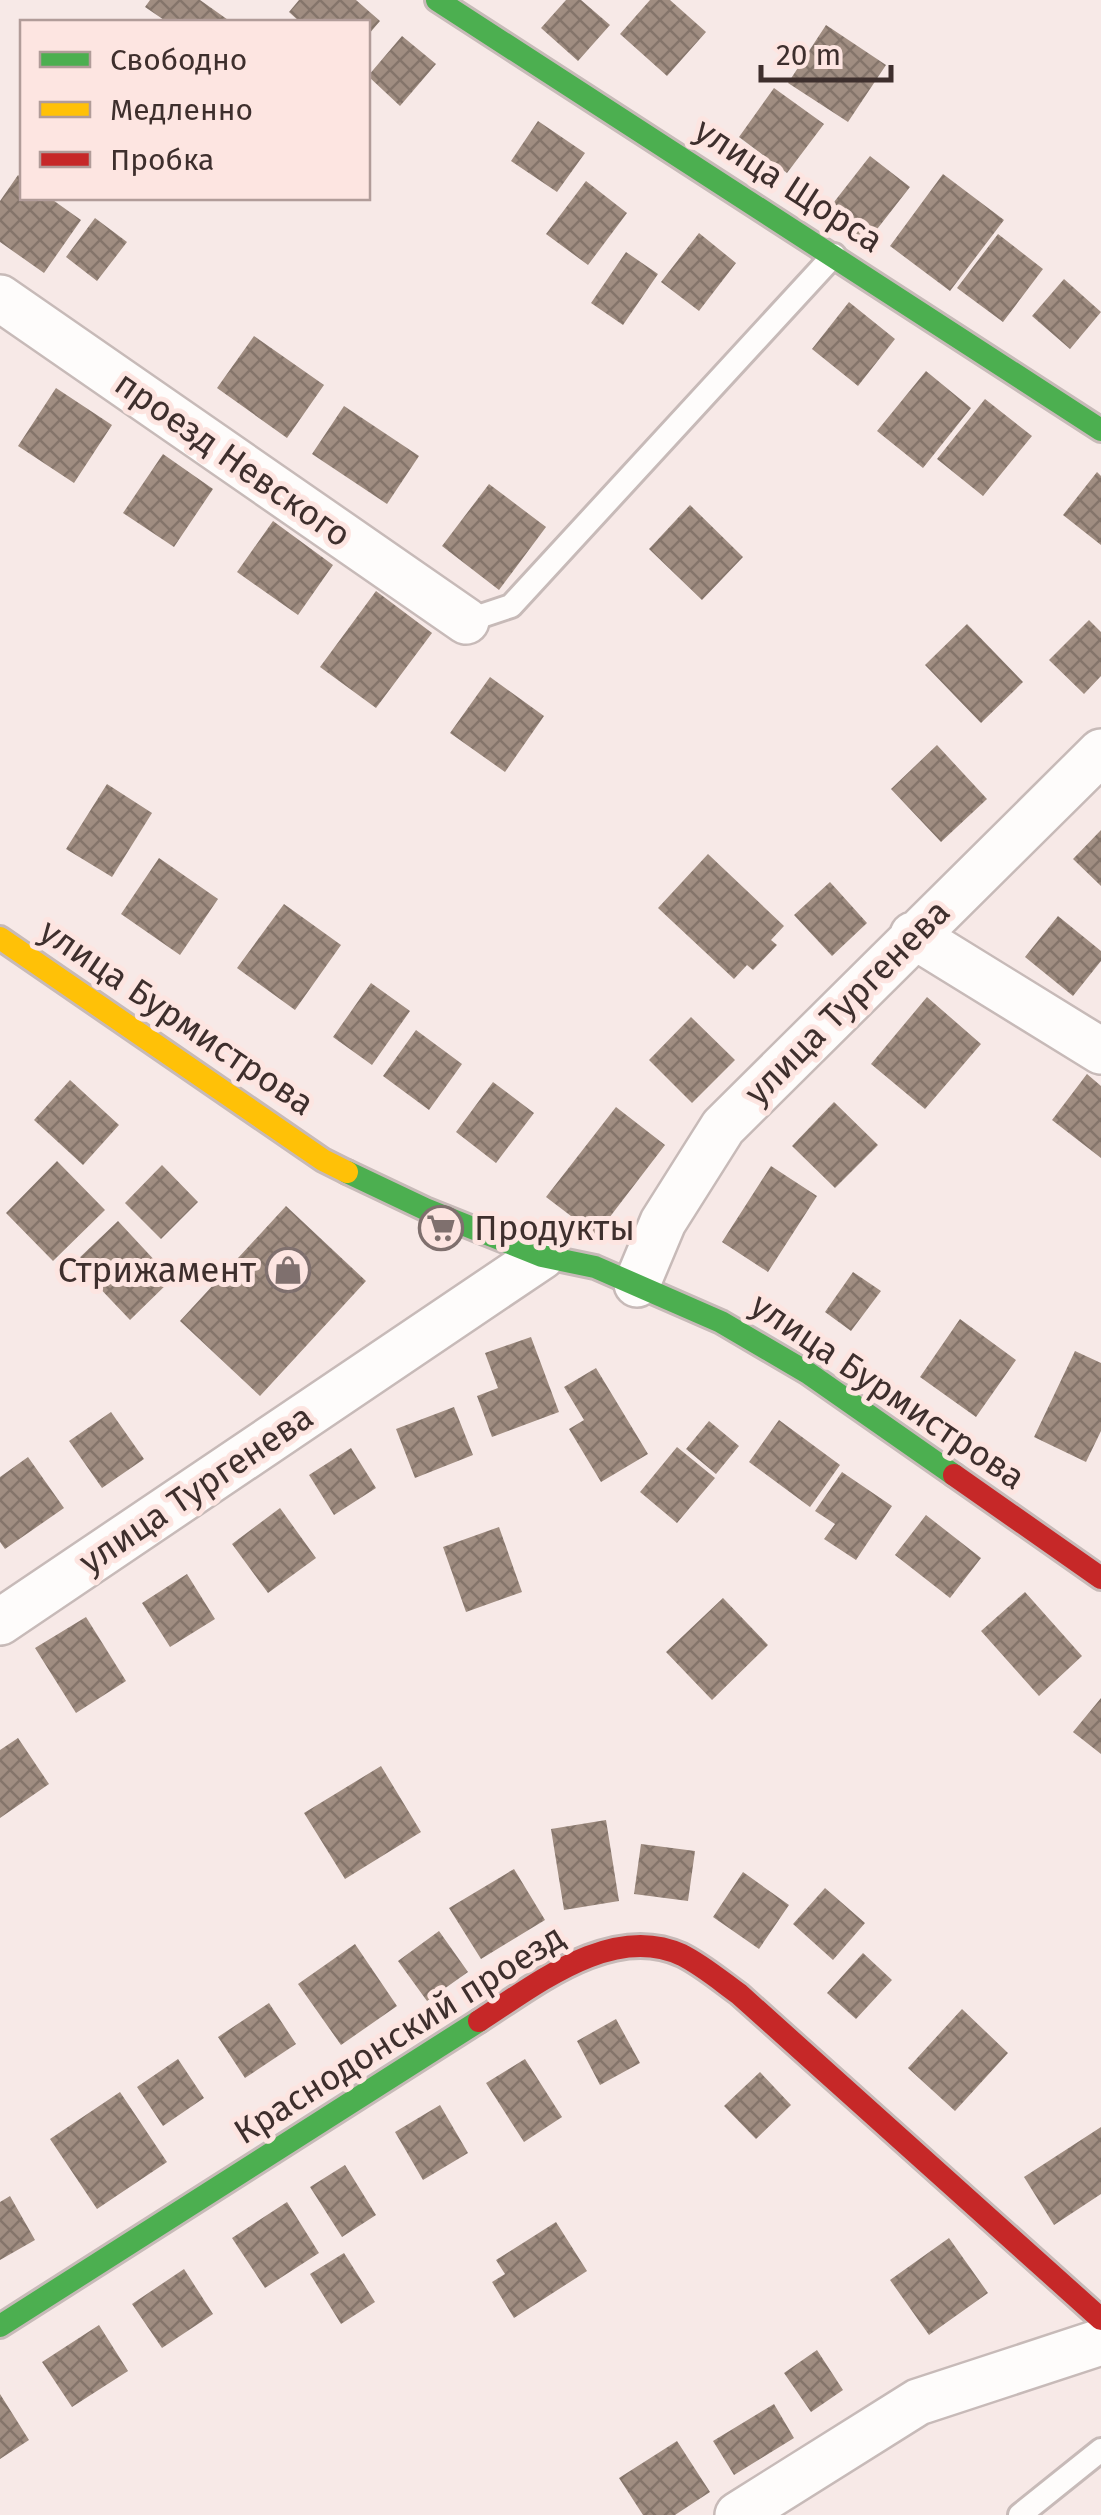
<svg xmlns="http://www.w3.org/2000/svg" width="1101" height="2515" viewBox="0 0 1101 2515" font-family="'Fira Sans',sans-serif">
  <defs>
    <pattern id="building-cross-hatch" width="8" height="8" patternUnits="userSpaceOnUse" patternTransform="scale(2.5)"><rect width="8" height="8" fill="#a08d81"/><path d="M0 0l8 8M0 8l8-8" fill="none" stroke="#84746a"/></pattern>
  </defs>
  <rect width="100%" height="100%" fill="#f7e9e7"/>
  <!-- building -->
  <path fill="url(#building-cross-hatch)" d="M150,0H200L231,22H167L145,7Z
    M299,0H356L380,21L368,35V22H300L289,12Z
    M566,0H581L610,25L578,61L541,28Z
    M650,0H670L706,32L667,76L620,34Z
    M826,25L886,65L848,122L788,83Z
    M402,36L436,64L400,106L368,76Z
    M774,88L824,124L787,173L739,137Z
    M538,121L585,153L557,192L511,161Z
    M870,156L910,187L867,242L827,211Z
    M943,174L1004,220L950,291L890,246Z
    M18,175L22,178V198H50L81,220L44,273L0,242V201Z
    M586,181L627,213L588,265L546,234Z
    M95,218L127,242L97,281L66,257Z
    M699,233L736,263L699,311L661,282Z
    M998,234L1043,269L1003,322L957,288Z
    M626,252L658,274L623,325L591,303Z
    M1064,279L1101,312L1070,349L1032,316Z
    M849,302L895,339L858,386L812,349Z
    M254,336L324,385L287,438L217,388Z
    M926,371L971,408L923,468L877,431Z
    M56,388L112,425L74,483L18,446Z
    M985,399L1032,436L983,496L937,459Z
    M344,406L419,456L387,504L312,454Z
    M163,454L213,489L174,547L123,513Z
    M1097,472L1101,476V545L1063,515Z
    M489,484L546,527L499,590L442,546Z
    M690,505L743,557L702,600L649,549Z
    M273,521L333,565L298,615L237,572Z
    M376,591L432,633L376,708L320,667Z
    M1089,620L1101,632V676L1084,694L1049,660Z
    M967,624L1023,682L981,723L925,665Z
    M490,677L544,716L505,772L450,733Z
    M937,745L987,799L941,842L891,789Z
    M107,784L152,813L112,877L66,849Z
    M1101,830V886L1073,859Z
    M708,854L784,926L771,940L777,945L753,970L747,965L734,979L658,908Z
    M159,858L218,899L180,955L121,914Z
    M830,882L867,923L832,956L794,915Z
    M284,904L341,945L295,1010L237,968Z
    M1058,916L1101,951V961L1073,996L1025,957Z
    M371,983L410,1011L372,1065L333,1037Z
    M927,997L981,1044L925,1109L871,1064Z
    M691,1017L735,1060L692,1103L649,1060Z
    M416,1030L462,1064L429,1110L383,1076Z
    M1087,1074L1101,1086V1158L1052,1120Z
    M70,1080L119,1125L83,1165L34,1120Z
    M493,1082L534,1113L496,1163L456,1132Z
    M834,1102L878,1145L835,1188L792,1146Z
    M616,1107L665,1145L596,1235L546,1197Z
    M57,1161L105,1210L53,1261L6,1213Z
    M162,1165L198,1202L161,1239L125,1203Z
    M771,1166L817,1196L768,1272L722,1242Z
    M286,1206L366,1281L260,1396L180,1321Z
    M118,1221L172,1279L130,1320L75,1262Z
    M853,1272L881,1291L851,1331L825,1312Z
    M960,1319L1016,1360L976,1417L920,1377Z
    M531,1337L559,1412L492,1437L477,1396L498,1388L485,1353Z
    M1075,1351L1101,1363V1431L1086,1462L1034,1437Z
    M596,1368L648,1454L601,1482L569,1429L584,1420L564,1387Z
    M454,1407L473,1455L415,1478L396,1429Z
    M111,1412L144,1459L102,1488L69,1441Z
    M779,1420L840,1465L810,1507L749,1462Z
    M709,1421L739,1446L716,1474L686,1449Z
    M677,1447L715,1478L677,1523L640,1492Z
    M351,1448L376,1488L334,1515L309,1475Z
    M28,1457L64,1508L5,1549L0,1542V1477Z
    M842,1472L892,1506L856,1560L824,1539L835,1524L815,1511Z
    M280,1508L316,1558L268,1593L232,1544Z
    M926,1515L981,1558L950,1598L895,1555Z
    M499,1527L522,1592L466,1612L443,1547Z
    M187,1574L215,1619L170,1647L142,1603Z
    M1025,1592L1082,1656L1039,1696L981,1631Z
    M723,1598L768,1645L712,1700L666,1652Z
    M86,1617L126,1681L76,1713L35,1648Z
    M1101,1698V1754L1073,1732Z
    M18,1738L49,1784L0,1818V1750Z
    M381,1766L421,1832L345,1879L304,1813Z
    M606,1820L619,1901L564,1910L551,1829Z
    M641,1844L695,1851L688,1901L634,1894Z
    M514,1869L545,1920L481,1959L449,1908Z
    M743,1872L789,1905L759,1949L713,1917Z
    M825,1888L865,1923L833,1960L793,1924Z
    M439,1931L468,1972L427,2001L398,1961Z
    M355,1944L397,2006L341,2045L298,1984Z
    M863,1953L892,1980L856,2019L827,1993Z
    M269,2003L296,2044L245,2078L218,2037Z
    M962,2009L1008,2053L955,2111L908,2068Z
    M616,2019L640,2063L600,2085L577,2041Z
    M178,2059L204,2098L163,2126L137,2087Z
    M525,2059L562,2117L524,2142L486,2083Z
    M760,2072L791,2105L756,2139L724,2106Z
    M120,2092L167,2162L97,2209L50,2139Z
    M440,2105L468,2153L423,2180L395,2132Z
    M1101,2127V2194L1054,2225L1024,2177Z
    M345,2165L376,2215L342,2237L310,2187Z
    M10,2196L35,2240L0,2260V2202Z
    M287,2202L319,2253L265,2288L232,2238Z
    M556,2222L587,2271L514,2318L492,2282L505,2274L496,2260Z
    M949,2238L988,2293L929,2335L890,2280Z
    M344,2253L375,2302L341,2324L310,2274Z
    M184,2269L213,2314L162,2348L132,2304Z
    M99,2325L128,2371L72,2407L42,2362Z
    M817,2350L843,2390L811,2412L784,2373Z
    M0,2394L29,2440L0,2459Z
    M774,2404L794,2438L734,2475L713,2441Z
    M677,2441L710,2492L675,2515H643L619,2478Z"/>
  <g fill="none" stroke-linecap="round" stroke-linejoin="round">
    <defs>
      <path id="lane" d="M466,621L511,606L834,255
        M1020,2515L1101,2450"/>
      <path id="street" d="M0,298L466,621
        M913,935L1101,1051
        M637,1284L663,1222L723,1127L1101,752
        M0,1622L542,1256
        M738,2515L918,2402L1101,2342"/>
      <path id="fast" d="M437,0L1101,430
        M347,1172L425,1209L542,1256L595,1267L721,1322L808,1373L954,1475
        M0,2326L479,2021"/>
      <path id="slow" d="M0,938L323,1160L347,1172"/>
      <path id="jam" d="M954,1475L1101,1578
        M479,2021C534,1986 612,1922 682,1955C702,1965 721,1981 739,1994L1101,2319"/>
    </defs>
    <!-- lane casing -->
    <use href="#lane" stroke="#c7bab8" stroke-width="28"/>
    <!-- street casing -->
    <use href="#street" stroke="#c7bab8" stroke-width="50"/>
    <!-- fast casing -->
    <use href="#fast" stroke="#c7bab8" stroke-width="28"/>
    <!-- slow casing -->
    <use href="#slow" stroke="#c7bab8" stroke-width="28"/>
    <!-- jam casing -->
    <use href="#jam" stroke="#c7bab8" stroke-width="28"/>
    <!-- lane -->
    <use href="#lane" stroke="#fefcfb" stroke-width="22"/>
    <!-- street -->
    <use href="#street" stroke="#fefcfb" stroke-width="45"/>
    <!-- fast -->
    <use href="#fast" stroke="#4caf50" stroke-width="22"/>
    <!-- slow -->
    <use href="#slow" stroke="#ffc107" stroke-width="22"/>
    <!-- jam -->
    <use href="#jam" stroke="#c62828" stroke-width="22"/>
  </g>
  <!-- icons -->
  <defs>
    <symbol id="supermarket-ring" viewBox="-11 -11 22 22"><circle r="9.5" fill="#fde5e1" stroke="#7f706e" stroke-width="1.5"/><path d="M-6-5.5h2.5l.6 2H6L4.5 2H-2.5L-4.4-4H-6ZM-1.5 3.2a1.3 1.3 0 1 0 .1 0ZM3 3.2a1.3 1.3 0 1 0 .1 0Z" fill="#7f706e"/></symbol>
    <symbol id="shop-ring" viewBox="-11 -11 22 22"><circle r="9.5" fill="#fde5e1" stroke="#7f706e" stroke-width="1.5"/><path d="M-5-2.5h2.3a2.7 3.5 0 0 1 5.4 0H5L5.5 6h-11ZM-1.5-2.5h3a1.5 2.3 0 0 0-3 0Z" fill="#7f706e"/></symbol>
  </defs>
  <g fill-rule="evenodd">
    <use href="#supermarket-ring" x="416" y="1203" width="50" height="50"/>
    <use href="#shop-ring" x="263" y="1245" width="50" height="50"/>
  </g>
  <g text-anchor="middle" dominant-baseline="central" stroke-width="10" stroke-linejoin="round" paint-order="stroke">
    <!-- street labels -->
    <g font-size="35" fill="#3e2f2d" stroke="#fde5e1">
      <text transform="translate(789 185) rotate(33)">улица Щорса</text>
      <text transform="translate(233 459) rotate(35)">проезд Невского</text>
      <text transform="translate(847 1002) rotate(-45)">улица Тургенева</text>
      <text transform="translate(177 1017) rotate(34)">улица Бурмистрова</text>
      <text transform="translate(888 1391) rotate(34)">улица Бурмистрова</text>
      <text transform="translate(196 1489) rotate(-34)">улица Тургенева</text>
      <text transform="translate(399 2034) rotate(-32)">Краснодонский проезд</text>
    </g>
    <!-- poi labels -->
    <g font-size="35" fill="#3e2f2d" stroke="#fde5e1" text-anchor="start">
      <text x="474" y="1228">Продукты</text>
      <text x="256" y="1270" text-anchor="end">Стрижамент</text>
    </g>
  </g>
  <!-- legend -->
  <rect x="20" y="20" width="350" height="180" fill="#fde5e1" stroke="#b19c99" stroke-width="2.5"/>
  <rect x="40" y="52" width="50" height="15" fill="#4caf50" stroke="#b19c99" stroke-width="2.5"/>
  <text x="110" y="70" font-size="30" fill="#3e2f2d">Свободно</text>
  <rect x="40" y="102" width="50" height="15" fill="#ffc107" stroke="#b19c99" stroke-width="2.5"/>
  <text x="110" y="120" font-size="30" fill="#3e2f2d">Медленно</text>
  <rect x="40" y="152" width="50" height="15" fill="#c62828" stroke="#b19c99" stroke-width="2.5"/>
  <text x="110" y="170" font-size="30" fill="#3e2f2d">Пробка</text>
  <!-- scale -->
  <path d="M761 65v15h130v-15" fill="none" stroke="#3e2f2d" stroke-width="5"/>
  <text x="776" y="65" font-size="30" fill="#3e2f2d" stroke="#fde5e1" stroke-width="8" paint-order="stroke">20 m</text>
</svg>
